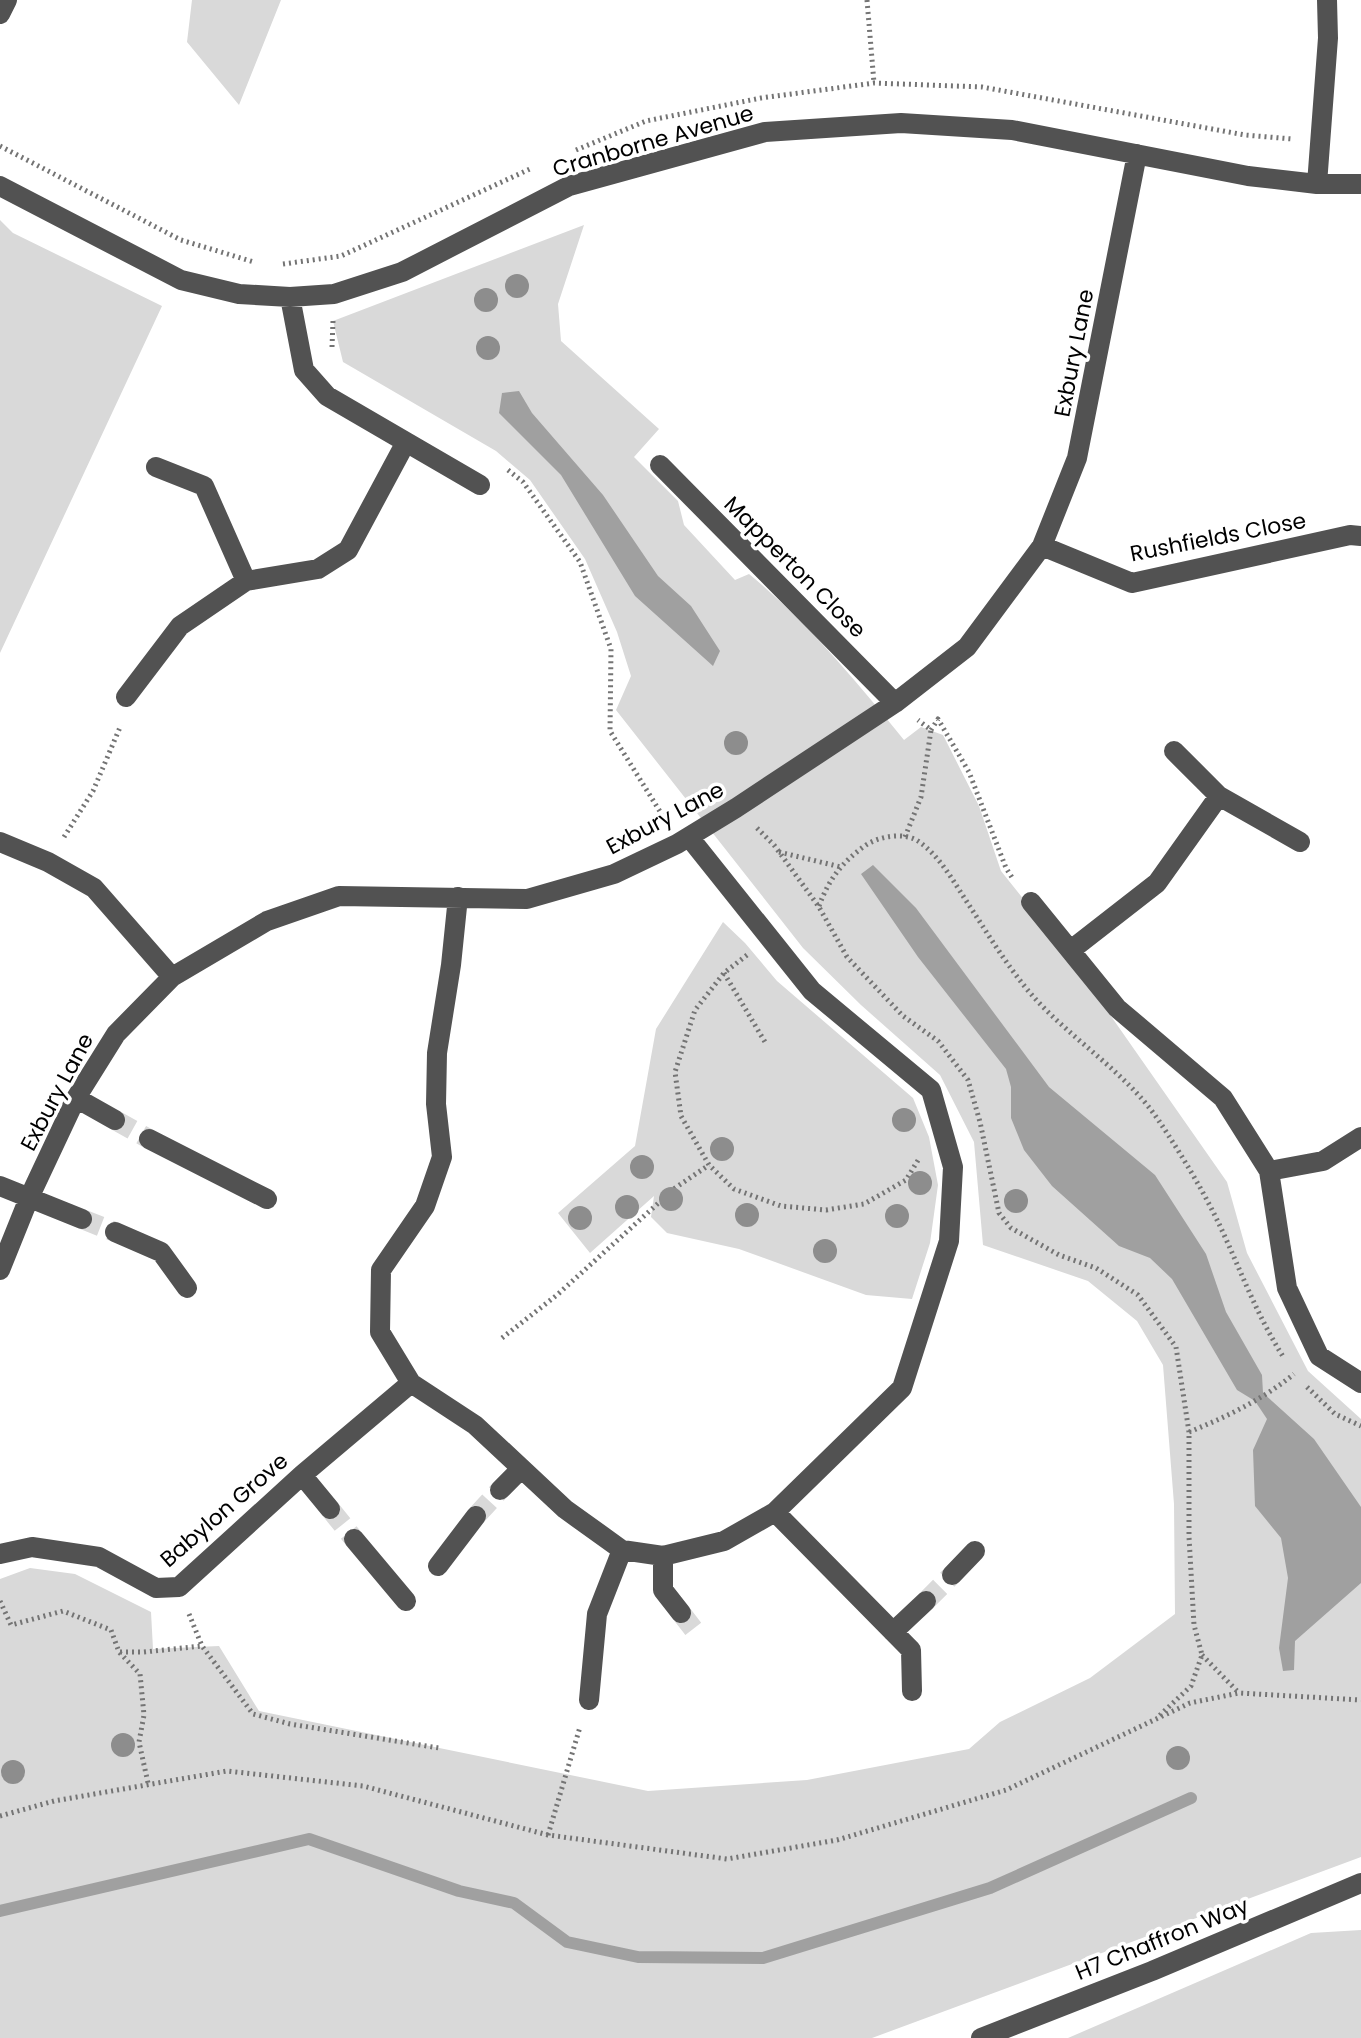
<svg xmlns="http://www.w3.org/2000/svg" width="1361" height="2038" viewBox="0 0 1361 2038" font-family="Poppins,sans-serif">
  <rect width="100%" height="100%" fill="#fff"/>
  <!-- green -->
  <path fill="#d9d9d9" d="M192,0H281L239,105L187,42Z
    M0,220L13,233L162,306L0,653Z
    M584,225L558,304L561,341L659,429L634,457L678,501L684,525L735,580L749,574C808,623 856,681 904,740L921,727L943,735L979,806L1001,871L1071,959L1227,1182L1247,1253L1308,1371L1361,1419V1857L872,2038H0V1579L30,1568L75,1574L151,1612L153,1649L219,1646L259,1711L648,1791L807,1780L969,1749L1000,1722L1090,1678L1175,1614L1174,1504L1163,1365L1137,1321L1088,1281L983,1245L974,1142L940,1075L861,1005L803,948L616,710L631,676L617,632L585,559L530,480L496,451L343,362L333,321Z
    M723,922L745,943L777,981L913,1098L929,1137L938,1185L930,1243L912,1299L866,1295L739,1249L667,1233L651,1217L654,1196L590,1253L558,1213L635,1146L656,1029Z
    M1361,1930V2038H1068L1311,1933Z"/>
  <!-- water -->
  <path fill="#a0a0a0" d="M519,391L532,413L603,495L658,576L691,606L720,651L713,666L635,596L561,475L499,413L502,393Z
    M873,865L916,908L1049,1087L1155,1175L1206,1254L1226,1312L1262,1375L1263,1393L1314,1439L1361,1507V1583L1295,1641L1294,1670L1283,1671L1279,1648L1288,1578L1281,1538L1255,1506L1253,1450L1267,1419L1255,1401L1237,1390L1172,1279L1150,1258L1119,1246L1052,1186L1024,1150L1011,1118V1087L1006,1069L918,957L861,874Z"/>
  <g fill="none" stroke-linecap="round" stroke-linejoin="round">
    <!-- stream -->
    <path stroke="#a0a0a0" stroke-width="12" d="M0,1911L309,1839L459,1891L514,1903L567,1942L638,1957L763,1958L990,1888L1191,1798"/>
    <!-- minor-tunnel -->
    <path stroke="#d9d9d9" stroke-width="20" stroke-dasharray="20 10" stroke-linecap="butt" d="M115,1120L149,1139
      M82,1219L115,1232
      M330,1509L354,1539
      M476,1516L500,1490
      M926,1601L952,1575
      M681,1613L695,1631"/>
    <!-- path -->
    <path stroke="#747474" stroke-width="5" stroke-dasharray="2 4" stroke-linecap="butt" d="M867,0L874,83
      M0,146L181,240L254,262
      M576,150L646,121L761,98L874,83L982,87L1245,135L1292,139
      M283,264L341,256L530,169
      M332,347L333,321
      M508,470L523,482L580,562L611,649L610,731L664,818
      M931,730L938,719L969,772L1006,868L1013,879
      M757,828L774,845L819,907L847,957L903,1016L938,1041L968,1080L980,1122L999,1213L1011,1228L1059,1255L1096,1268L1138,1295L1176,1347L1189,1432V1537L1194,1625L1202,1655L1191,1686L1159,1716
      M64,837L93,791L121,725
      M905,837L921,797L931,730L918,720
      M779,852L841,867
      M819,906C829,879 842,862 866,845C880,836 904,832 918,841C940,856 953,881 967,902C986,931 1004,961 1026,988C1065,1036 1125,1070 1159,1121C1181,1154 1203,1190 1220,1226C1241,1271 1257,1316 1284,1358
      M747,955L724,973L695,1010L675,1072L681,1116L709,1165L734,1189L781,1206L826,1210L864,1204L906,1180L920,1157
      M724,973L765,1042
      M502,1338L557,1295L675,1188L709,1165
      M1307,1387L1335,1414L1361,1426
      M1189,1432C1226,1417 1262,1400 1294,1374
      M0,1601L11,1625L63,1611L111,1630L119,1652L140,1674L144,1715L139,1742L148,1783
      M189,1614L202,1646L253,1714L290,1724L439,1748
      M120,1652H144L202,1646
      M1202,1655L1239,1693
      M0,1816L54,1801L227,1771L363,1786L548,1835L727,1859L837,1840L1006,1790L1190,1703L1239,1693L1361,1700
      M548,1835L580,1727"/>
    <!-- minor -->
    <path stroke="#525252" stroke-width="20" d="M0,14L7,0
      M1317,184L1328,38L1327,0
      M0,186L181,280L239,294L290,297L334,294L402,272L569,186L765,132L901,123L1012,130L1248,176L1317,184H1361
      M406,442L480,485
      M660,465L895,703
      M156,467L204,486L246,581
      M1042,546L1132,583L1350,535L1361,536
      M126,697L180,626L246,581L318,569L348,550L406,442L327,396L304,370L290,297
      M1174,751L1219,796L1300,842
      M0,842L48,862L94,888L172,977
      M458,897L451,965L437,1053L436,1104L442,1157L425,1206L381,1270L380,1332L411,1383L475,1425L565,1509L622,1550L663,1556L724,1541L775,1512L902,1388L949,1241L953,1167L931,1090L812,991L689,837
      M1031,902L1117,1008L1223,1098L1269,1171
      M1071,950L1157,883L1219,796
      M76,1098L115,1120
      M1361,1137L1323,1161L1269,1171L1287,1288L1319,1356L1361,1383
      M149,1139L267,1199
      M0,1186L82,1219
      M115,1232L161,1252L187,1288
      M0,1270L29,1198L76,1098L116,1034L172,977L267,921L339,896L527,899L614,874L677,844L736,808L895,703L967,647L1042,546L1077,458L1137,154
      M302,1475L330,1509
      M500,1490L521,1469
      M775,1512L911,1650L912,1691
      M354,1539L406,1601
      M0,1554L32,1547L99,1557L156,1588L179,1587L302,1475L411,1383
      M663,1556V1590L681,1613
      M438,1566L476,1516
      M952,1575L975,1551
      M893,1632L926,1601
      M589,1700L597,1614L622,1550
      M981,2038L1152,1971L1361,1883"/>
  </g>
  <!-- trees -->
  <g fill="#8d8d8d">
    <circle cx="517" cy="286" r="12"/>
    <circle cx="486" cy="300" r="12"/>
    <circle cx="488" cy="348" r="12"/>
    <circle cx="736" cy="743" r="12"/>
    <circle cx="904" cy="1120" r="12"/>
    <circle cx="722" cy="1149" r="12"/>
    <circle cx="642" cy="1167" r="12"/>
    <circle cx="920" cy="1183" r="12"/>
    <circle cx="671" cy="1199" r="12"/>
    <circle cx="1016" cy="1201" r="12"/>
    <circle cx="627" cy="1207" r="12"/>
    <circle cx="747" cy="1215" r="12"/>
    <circle cx="897" cy="1216" r="12"/>
    <circle cx="580" cy="1218" r="12"/>
    <circle cx="825" cy="1251" r="12"/>
    <circle cx="123" cy="1745" r="12"/>
    <circle cx="1178" cy="1758" r="12"/>
    <circle cx="13" cy="1772" r="12"/>
  </g>
  <g text-anchor="middle" dominant-baseline="central" stroke-width="7" stroke-linejoin="round" paint-order="stroke">
    <!-- street labels -->
    <g font-size="22" fill="#000" stroke="#fff">
      <text transform="translate(653 141) rotate(-16)">Cranborne Avenue</text>
      <text transform="translate(1074 353) rotate(-79)">Exbury Lane</text>
      <text transform="translate(1218 537) rotate(-11)">Rushfields Close</text>
      <text transform="translate(795 567) rotate(45)">Mapperton Close</text>
      <text transform="translate(665 818) rotate(-28)">Exbury Lane</text>
      <text transform="translate(57 1092) rotate(-62)">Exbury Lane</text>
      <text transform="translate(224 1510) rotate(-41)">Babylon Grove</text>
      <text transform="translate(1162 1939) rotate(-22)">H7 Chaffron Way</text>
    </g>
  </g>
</svg>
